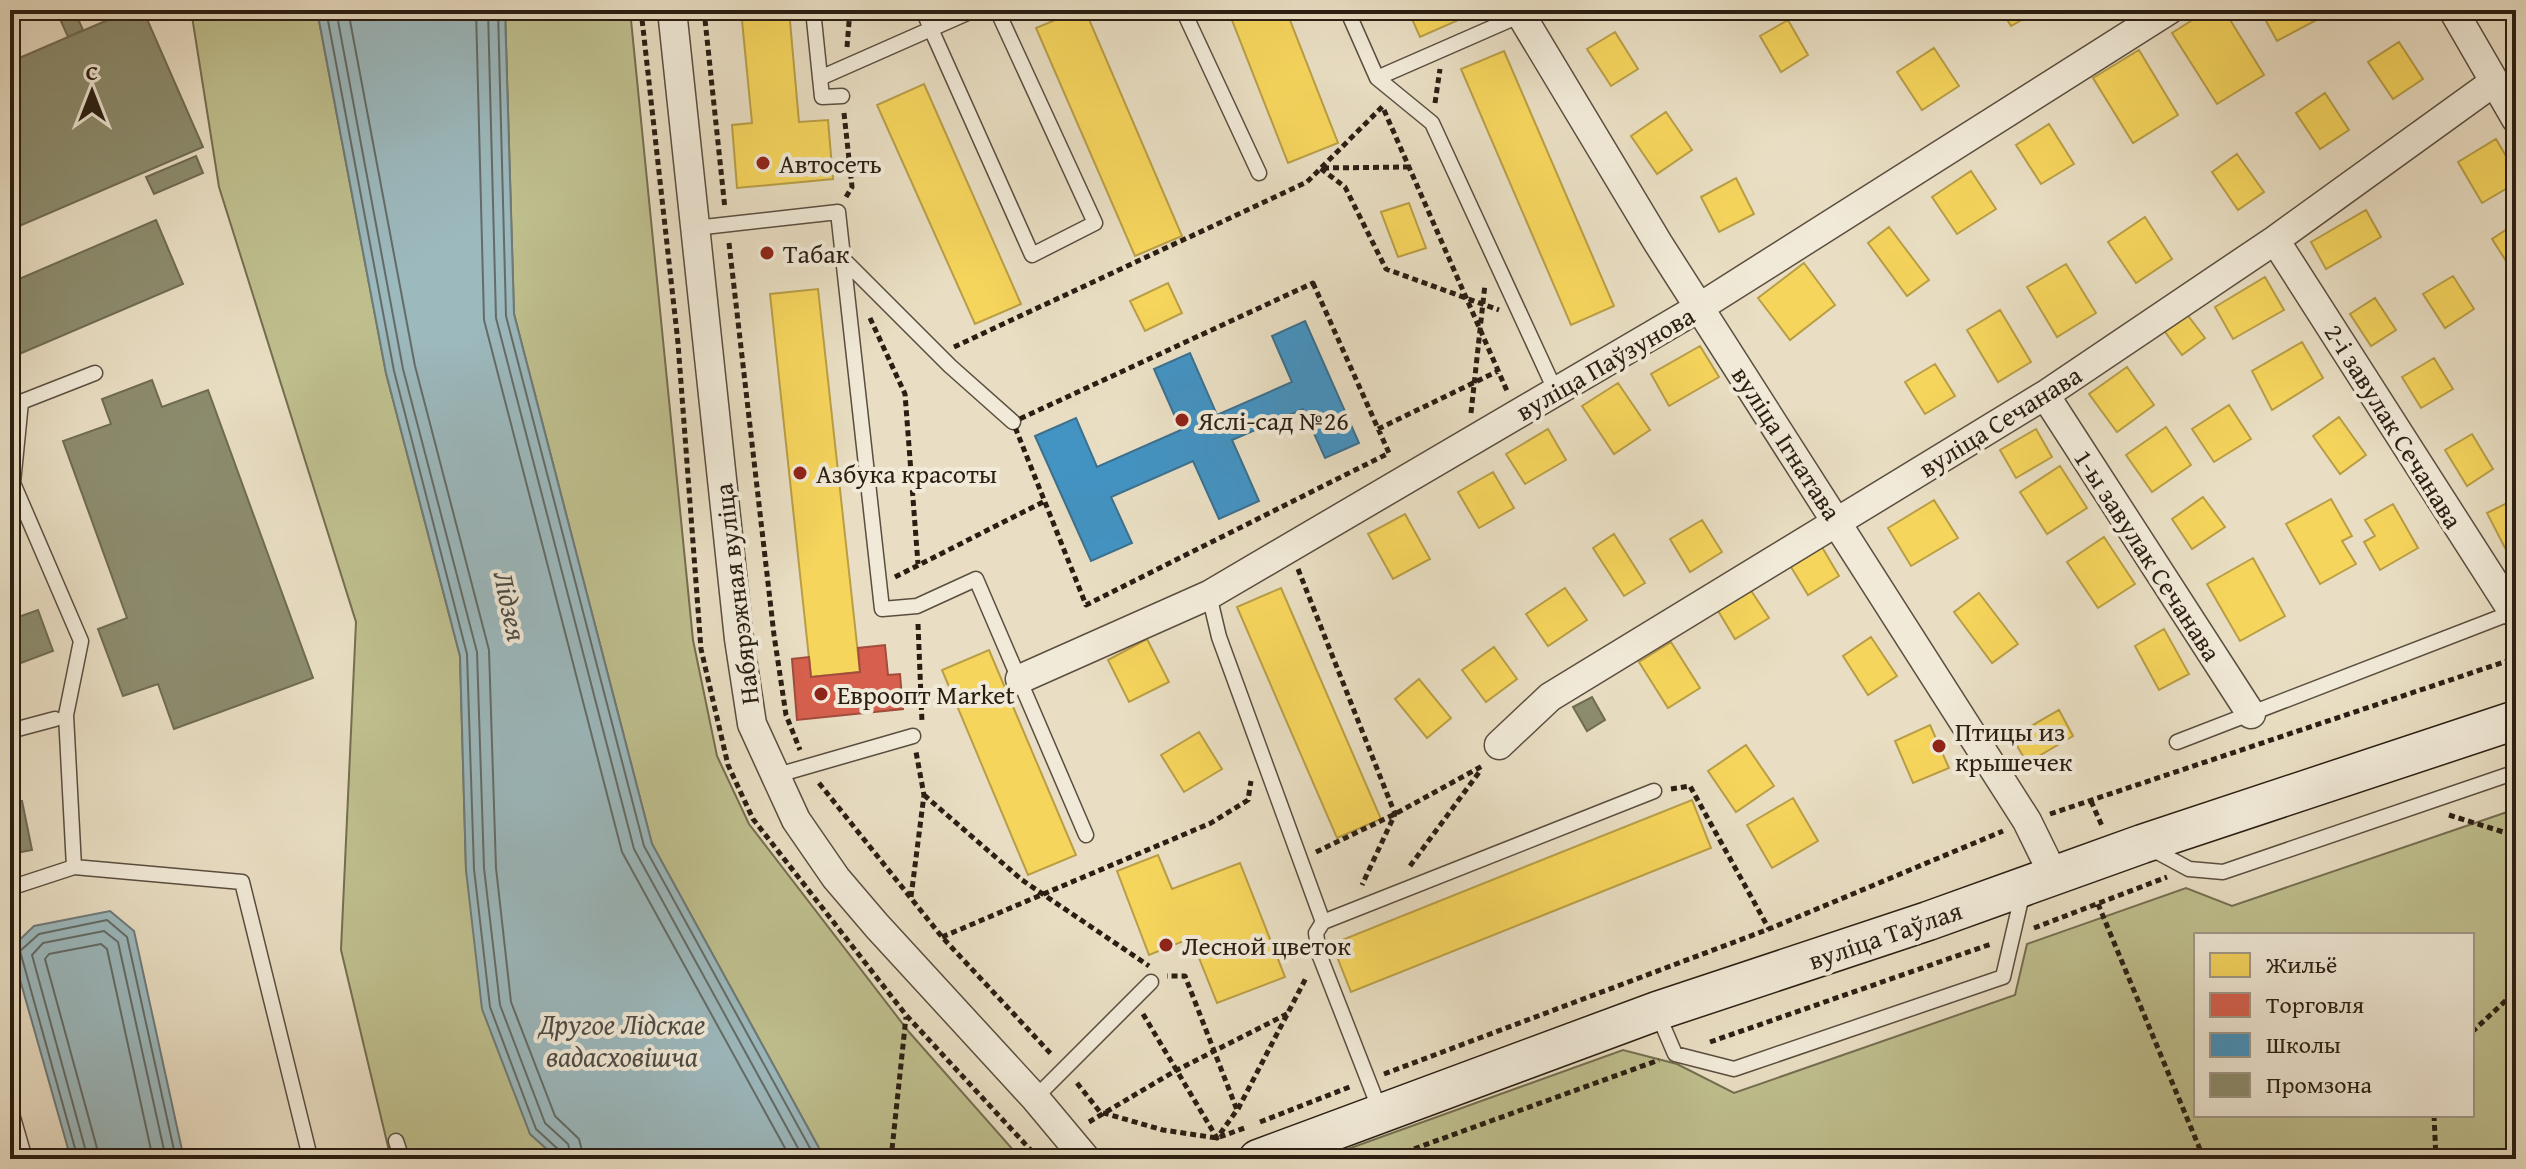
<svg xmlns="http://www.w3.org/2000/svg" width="2526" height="1169" viewBox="0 0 2526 1169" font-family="'Gentium Book Plus',serif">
  <rect width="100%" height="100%" fill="#e9dec3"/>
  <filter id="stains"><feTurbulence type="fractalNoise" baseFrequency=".0025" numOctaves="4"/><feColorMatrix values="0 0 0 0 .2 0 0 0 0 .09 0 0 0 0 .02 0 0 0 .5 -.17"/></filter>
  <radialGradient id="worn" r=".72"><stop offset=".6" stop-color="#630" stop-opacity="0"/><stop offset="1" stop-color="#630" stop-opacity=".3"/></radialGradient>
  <!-- green -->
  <path fill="#bfbf8e" stroke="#746e50" stroke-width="2" fill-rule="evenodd" d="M191,10H317L386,373L460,656L466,870L530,1134L558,1159H391L341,950L356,622L219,187Z
    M505,10H630L693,640L717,756L749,824L909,1032L1021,1159H825L652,844L514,314Z
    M2516,809V1159H1320L1623,1050L1677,1064L1734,1093L2015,995L2027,944L2186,888L2232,906ZM2196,935H2472V1115H2196Z"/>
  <!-- water -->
  <path fill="#9cb9be" stroke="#6e7b7a" stroke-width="2" d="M317,10H505L514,314L652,844L825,1159H558L530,1134L482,1009L466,870L460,656L386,373Z
    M110,911L134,931L184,1159H71L11,948L34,926Z"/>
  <!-- homes -->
  <path fill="#f6d55c" stroke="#b99e46" stroke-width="2" d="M741,10H789L799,122L828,120L833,179L737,188L732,125L752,123Z
    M1079,10H1085L1182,236L1135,256L1036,28Z
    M1228,10H1286L1338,143L1288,163Z
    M1408,10H1460L1463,18L1420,37Z
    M2001,10H2039L2011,26Z
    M2208,10H2224L2264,75L2217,104L2172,33Z
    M2260,10H2319L2322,17L2277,41Z
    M1788,20L1808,55L1781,72L1760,36Z
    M1615,32L1638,69L1611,86L1587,49Z
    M2399,42L2423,79L2393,99L2368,62Z
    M1934,48L1959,86L1922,110L1897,72Z
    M2139,50L2178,115L2133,143L2093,78Z
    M1504,51L1614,306L1571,325L1461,69Z
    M924,84L1021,304L975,324L877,105Z
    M2325,93L2349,130L2320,149L2296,113Z
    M1666,112L1692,150L1657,174L1631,136Z
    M2049,124L2074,164L2041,184L2016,145Z
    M2496,139L2516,173V183L2482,203L2458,162Z
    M2237,154L2264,192L2238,210L2212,172Z
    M1971,171L1996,209L1957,234L1932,197Z
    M1736,178L1754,214L1719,232L1701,197Z
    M1409,203L1426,248L1398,257L1381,212Z
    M2366,210L2381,237L2326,269L2311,242Z
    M2145,217L2172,259L2136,283L2108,242Z
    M2516,223V274L2515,275L2492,239Z
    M1889,227L1929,280L1907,296L1868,243Z
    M1804,263L1835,305L1790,340L1758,298Z
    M2066,264L2096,313L2057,337L2027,287Z
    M2453,276L2474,309L2445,328L2423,294Z
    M2265,277L2284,310L2233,339L2215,307Z
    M1168,283L1182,313L1145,331L1130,301Z
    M818,289L860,672L811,677L770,294Z
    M2375,298L2396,330L2371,346L2350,314Z
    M2000,310L2031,362L1998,382L1967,330Z
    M2186,313L2205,338L2182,355L2163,329Z
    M2302,342L2323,378L2272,410L2252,371Z
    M1700,346L1719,377L1669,406L1651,374Z
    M2434,358L2453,389L2421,408L2402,377Z
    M1935,364L1955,396L1925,414L1905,382Z
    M2127,367L2154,405L2117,432L2089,394Z
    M1618,383L1650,430L1614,454L1582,406Z
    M2229,405L2251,439L2214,462L2192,429Z
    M2339,417L2366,455L2340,474L2313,436Z
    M2166,427L2191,465L2152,492L2126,455Z
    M1548,429L1566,460L1525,484L1506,454Z
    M2036,429L2052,457L2016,478L2000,450Z
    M2472,434L2493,469L2467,486L2445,450Z
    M2060,466L2087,508L2047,534L2020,492Z
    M1493,472L1514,508L1479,528L1458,492Z
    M2203,497L2225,527L2192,549L2172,519Z
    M2331,499L2352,536L2342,541L2356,564L2320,584L2286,524Z
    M2515,499L2516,542L2505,548L2487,513Z
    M1934,500L1958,538L1911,566L1888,528Z
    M2393,504L2418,548L2380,570L2364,542L2375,536L2365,520Z
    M1405,514L1430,559L1393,579L1368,534Z
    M1702,520L1722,552L1690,572L1670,539Z
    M1614,534L1645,583L1624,596L1593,548Z
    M2104,537L2135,584L2098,608L2067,562Z
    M1819,542L1839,576L1808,595L1788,562Z
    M2253,558L2285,616L2240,641L2207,584Z
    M1281,588L1381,819L1337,838L1237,607Z
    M1565,588L1587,620L1548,646L1526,614Z
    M1750,589L1769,618L1735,639L1717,609Z
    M1979,593L2018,644L1992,663L1954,612Z
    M2164,629L2189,674L2159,690L2135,646Z
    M1871,637L1897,676L1868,695L1843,656Z
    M1147,639L1169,682L1129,702L1108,660Z
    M1671,642L1700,688L1668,708L1639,662Z
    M1494,647L1517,679L1486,702L1462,670Z
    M989,650L1076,855L1028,875L942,670Z
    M1419,679L1451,718L1427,738L1395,699Z
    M2059,710L2073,736L2027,763L2012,737Z
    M1930,725L1949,768L1913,783L1895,741Z
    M1199,732L1222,769L1184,792L1161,755Z
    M1746,745L1774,786L1736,812L1708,771Z
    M1793,798L1818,841L1772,868L1747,825Z
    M1692,800L1711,848L1351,992L1332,944Z
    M1158,855L1172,889L1240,863L1285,977L1217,1003L1191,938L1149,955L1117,871Z"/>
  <!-- shops -->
  <path fill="#d6604d" stroke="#a24c3c" stroke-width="2" d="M885,645L888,675L900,674L903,709L797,720L792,659L809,657L811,677L860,672L858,648Z"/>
  <!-- schools -->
  <path fill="#4393c3" stroke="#3c708e" stroke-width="2" d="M1305,321L1359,443L1325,458L1303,409L1232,440L1259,501L1219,519L1193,461L1111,497L1132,543L1091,561L1035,436L1076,418L1097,467L1181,430L1154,369L1190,353L1217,415L1292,382L1272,336Z"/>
  <!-- industry -->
  <path fill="#8c8c6e" stroke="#6f6b53" stroke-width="2" d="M56,10H74L83,30L68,37Z
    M131,10H143L203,147L10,230V62Z
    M196,156L203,173L154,194L146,177Z
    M156,220L183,284L10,358V283Z
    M152,380L162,407L208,390L313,678L174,729L158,684L123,696L98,629L127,618L63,441L111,424L102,399Z
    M38,610L53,651L10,667V620Z
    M1592,697L1605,720L1587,731L1573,707Z
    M22,801L32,850L10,854V803Z"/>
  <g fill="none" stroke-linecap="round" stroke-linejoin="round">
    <!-- shore -->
    <path stroke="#636c68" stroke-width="2" d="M326,10L394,371L467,654L474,869L490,1007L536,1129L560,1151L562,1159
      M336,10L403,369L477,652L484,868L500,1005L545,1123L568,1144L572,1159
      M348,10L415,366L489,650L496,868L511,1002L555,1116L579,1139L584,1159
      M476,10L484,320L622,852L791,1159
      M488,10L496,318L634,849L804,1159
      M498,10L506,316L644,846L816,1159
      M78,1159L20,951L39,934L107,920L127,937L176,1159
      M88,1159L32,955L43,943L104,931L118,942L166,1159
      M100,1159L45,959L49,954L101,944L107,949L153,1159"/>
    <defs>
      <path id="service" d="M813,10L822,97L842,96
        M923,10L931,29L974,10
        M1183,10L1259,173
        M1347,10L1377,78L1432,123L1556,392
        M820,78L931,29L1032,255L1095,223L997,10
        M1377,78L1521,15
        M695,228L838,212L882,609L917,606L976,579L1086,835
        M843,259L950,366L1013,422
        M13,483L21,402L95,373
        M10,485L13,483L81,641L66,715L74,867L242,882L308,1149
        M1209,595L1219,637L1323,922
        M10,731L55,719
        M2177,742L2516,611
        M774,776L913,736
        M2150,848L2189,869L2223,872L2516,772
        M10,888L74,867
        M1657,1012L1675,1054L1734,1069L2003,977L2023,891
        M1035,1098L1151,982
        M10,1107L25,1159
        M1381,1113L1319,954L1316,933L1323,922L1654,791
        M396,1141L402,1159"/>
      <path id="minor" d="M672,10L739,639L752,724L796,820L836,878L877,926L1035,1098L1086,1159
        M1518,10L1658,243L2027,821L2054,876
        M2453,10L2516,119
        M2275,240L2513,612
        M2045,395L2251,714
        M1020,679L1209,595L1700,307L2169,10
        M1499,745L1550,697L2045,395L2275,240L2494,82"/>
      <path id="secondary" d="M1258,1159L1657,1011L1928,921L2142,844L2516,720"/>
    </defs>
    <!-- service casing -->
    <use href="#service" stroke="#5a4e3f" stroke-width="17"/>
    <!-- minor casing -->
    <use href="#minor" stroke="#5a4e3f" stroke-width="31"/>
    <!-- secondary casing -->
    <use href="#secondary" stroke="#2a1e13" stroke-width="41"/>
    <!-- path -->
    <path stroke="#2a1e13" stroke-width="5" stroke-dasharray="6 4" stroke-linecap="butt" d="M641,10L678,343L701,649L728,765L753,819L906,1015L1039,1159
      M704,10L725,209
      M847,47L850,10
      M1435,103L1440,69
      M1384,110L1507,391
      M844,113L852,187L846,197
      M1409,167L1320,168L1345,187L1386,269L1499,310
      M729,243L774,635L786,715L800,750
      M1313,283L1389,453L1086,605L1013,422Z
      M870,318L905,394L918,564
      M954,347L1307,182L1383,106
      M1471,413L1485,284
      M1378,429L1498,371
      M1298,569L1395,814L1362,885
      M895,577L1045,501
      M918,624L922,722
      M819,783L942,937L1052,1055
      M1671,789L1690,786L1769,929
      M924,795L1022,880L1149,966
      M2091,801L2102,826
      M2050,814L2516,658
      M2449,815L2516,836
      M1316,852L1395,814L1484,765
      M1410,866L1480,771
      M911,897L924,795L916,752
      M2098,904L2204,1159
      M2034,928L2167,877
      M942,937L1211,823L1248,800L1251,781
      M1143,1014L1217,1138L1237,1110L1185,976H1167
      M2472,1032L2516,991
      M1710,1042L1991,944
      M1384,1074L1769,929L2003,831
      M1077,1083L1100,1112L1163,1130L1217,1138L1247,1127
      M1238,1109L1307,976
      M2434,1115L2436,1159
      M1089,1122L1175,1071L1287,1014
      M1260,1122L1352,1086
      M891,1159L906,1017
      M1386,1159L1659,1060"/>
    <!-- service -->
    <use href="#service" stroke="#f1ead8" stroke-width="14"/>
    <!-- minor -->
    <use href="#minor" stroke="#f1ead8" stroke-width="28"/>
    <!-- secondary -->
    <use href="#secondary" stroke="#f1ead8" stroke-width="38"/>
  </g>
  <!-- markers -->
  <g fill="#8f2418" stroke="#f1ead8" stroke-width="3">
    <circle cx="763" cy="163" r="8"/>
    <circle cx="767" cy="253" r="8"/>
    <circle cx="1182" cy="420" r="8"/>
    <circle cx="800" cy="473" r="8"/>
    <circle cx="821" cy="694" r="8"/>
    <circle cx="1939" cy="746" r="8"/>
    <circle cx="1166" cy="945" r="8"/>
  </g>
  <g text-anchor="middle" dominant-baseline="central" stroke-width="8" stroke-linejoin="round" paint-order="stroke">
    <!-- poi labels -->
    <g font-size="26" fill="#2a1e13" stroke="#f1ead8" text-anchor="start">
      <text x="779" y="163">Автосеть</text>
      <text x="783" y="253">Табак</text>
      <text x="1198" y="420">Яслі-сад №26</text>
      <text x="816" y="473">Азбука красоты</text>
      <text x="837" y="694">Евроопт Market</text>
      <text x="1955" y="731">Птицы из<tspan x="1955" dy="30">крышечек</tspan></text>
      <text x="1182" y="945">Лесной цветок</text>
    </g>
    <!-- street labels -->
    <g font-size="26" fill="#2a1e13" stroke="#f1ead8">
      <text transform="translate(1605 363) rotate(-30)">вуліца Паўзунова</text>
      <text transform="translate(2000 421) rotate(-32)">вуліца Сечанава</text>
      <text transform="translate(2394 426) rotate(58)">2-і завулак Сечанава</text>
      <text transform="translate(1787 443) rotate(57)">вуліца Ігнатава</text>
      <text transform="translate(2148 555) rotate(57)">1-ы завулак Сечанава</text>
      <text transform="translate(736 594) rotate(-97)">Набярэжная вуліца</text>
      <text transform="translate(1885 935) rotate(-19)">вуліца Таўлая</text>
    </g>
    <!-- water labels -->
    <g font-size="28" font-style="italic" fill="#4c4c46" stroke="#f1ead8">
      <text transform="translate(511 606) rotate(78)">Лідзея</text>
      <text x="622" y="1023">Другое Лідскае<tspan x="622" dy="32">вадасховішча</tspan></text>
    </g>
  </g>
  <!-- margin -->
  <rect width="2526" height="1169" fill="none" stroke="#e9dec3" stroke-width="40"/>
  <rect x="12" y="12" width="2502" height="1145" fill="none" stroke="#2a1e13" stroke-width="4"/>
  <rect x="20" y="20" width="2486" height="1129" fill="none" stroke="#2a1e13" stroke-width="2"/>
  <!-- legend -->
  <rect x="2194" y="933" width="280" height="184" fill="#f1ead8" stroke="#a19889" stroke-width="2"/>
  <rect x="2210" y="953" width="40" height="24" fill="#f6d55c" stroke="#a19889" stroke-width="2"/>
  <text x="2266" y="973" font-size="24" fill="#2a1e13">Жильё</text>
  <rect x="2210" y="993" width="40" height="24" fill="#d6604d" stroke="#a19889" stroke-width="2"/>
  <text x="2266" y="1013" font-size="24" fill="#2a1e13">Торговля</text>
  <rect x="2210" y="1033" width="40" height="24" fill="#4393c3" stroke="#a19889" stroke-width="2"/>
  <text x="2266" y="1053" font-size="24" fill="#2a1e13">Школы</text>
  <rect x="2210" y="1073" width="40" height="24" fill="#8c8c6e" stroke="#a19889" stroke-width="2"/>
  <text x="2266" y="1093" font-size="24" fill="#2a1e13">Промзона</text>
  <!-- north arrow -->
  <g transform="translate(92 92)" stroke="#f1ead8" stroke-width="6" paint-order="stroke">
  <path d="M0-6L14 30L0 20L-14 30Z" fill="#2a1e13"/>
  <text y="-12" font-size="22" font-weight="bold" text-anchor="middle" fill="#2a1e13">С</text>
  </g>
  <rect width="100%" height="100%" filter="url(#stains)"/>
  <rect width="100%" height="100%" fill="url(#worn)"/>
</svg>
